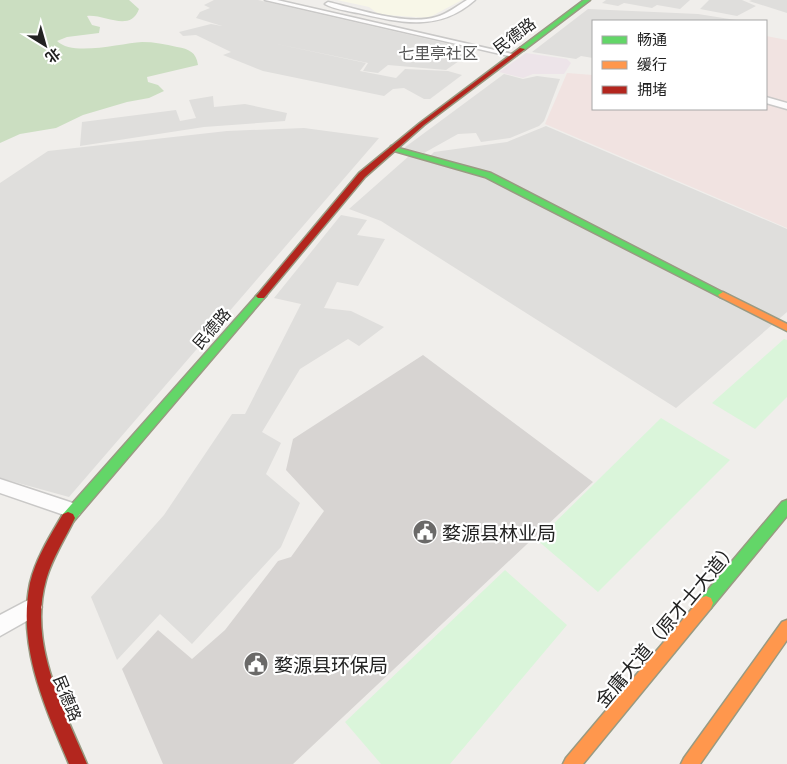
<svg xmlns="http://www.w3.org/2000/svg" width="787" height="764" viewBox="0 0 787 764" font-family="Barlow,'Noto Sans SC',sans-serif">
  <rect width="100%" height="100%" fill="#f0eeeb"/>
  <!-- residential -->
  <path fill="#dfdedc" d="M214,0H258L475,50L446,70L388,65L378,73L363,71L368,63L272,43L366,63L360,71L396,78L405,69L448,71L462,75L430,99H424L404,88L393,89L384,96L263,71L223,55L231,52L196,35L183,36L179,32L211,24L222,26L196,18L200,12L210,8L204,5Z
    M606,0H690L680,9L657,5L652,8L624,3L618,6L602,3Z
    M709,0H742L756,6L737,16L700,9Z
    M787,0V13L749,1L752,0Z
    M588,9L698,14L742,21H593V58L581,56L576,59L532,52Z
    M504,74L523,79L537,76L560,79L544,121L539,126L510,138L481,142L476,133L458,134L424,153L404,148Z
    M213,96L214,107L245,104L287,113L285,121L204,127L80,146L82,122L176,110L180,121L196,118L189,100Z
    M546,126L787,229V312L676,408L381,221L349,209L409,156L426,160L434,152L507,142Z
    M304,128L379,138L69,497L0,478V183L48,151L227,131Z
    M341,215L367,220L357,235L385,239L358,286L337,282L324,308L351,311L384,327L359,346L348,339L300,369L262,432L281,443L266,474L300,503L281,547L192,644L160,614L117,660L91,597L164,515L232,414H245L301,304L274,298Z"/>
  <!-- commercial -->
  <path fill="#f1e3e1" d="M766,36L787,40V228L545,124L567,73L593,75V109H766Z"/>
  <!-- industrial -->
  <path fill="#ede4e9" d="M526,53L567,59L571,63L564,74H533L523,78L499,72Z"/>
  <!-- education -->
  <path fill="#f8f7e8" d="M337,0H462L428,18L387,15L377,13L369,7Z"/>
  <!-- forest -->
  <path fill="#cbdec1" d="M0,0H129L139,9C130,33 105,14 87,16L92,25L100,27L99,33L67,37L57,41C73,57 121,43 142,42C154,42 165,44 177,47C189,49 196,52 198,65L147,77L148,82L158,85L164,91L149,98L127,102L83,115L56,128L20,134L0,143Z"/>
  <!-- park -->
  <path fill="#daf5da" d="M784,339L787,340V397L755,429L712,403Z
    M661,418L730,460L598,592L537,540Z
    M505,570L567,625L450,764H381L345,722Z"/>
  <!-- building -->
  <path fill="#d7d4d2" d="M423,355L593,482L293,764H163L122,669L158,630L192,659L225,630L278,561L291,557L324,511L286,470L293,439Z"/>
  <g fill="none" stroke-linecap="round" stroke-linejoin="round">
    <defs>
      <path id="street" d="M265,0H277L517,55L513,57Z
        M467,0H475C439,32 401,23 358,13C348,11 333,9 325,4L328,2C358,9 406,26 436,17C447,14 457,6 467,0Z
        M766,97L787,103V109L766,103Z
        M0,479L79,505L82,510L79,515L73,518L0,493Z
        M32,598L39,600L42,607L39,614L0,636V615Z"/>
      <path id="fast" d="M584,0H590L524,50H520V48Z
        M391,146L491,173L728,295L723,298L720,297L485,177L391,150Z
        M261,293L266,296L264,298L73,522L68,524L63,522L61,518L63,514L258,294Z
        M787,500V516L711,608L706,610L701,608L699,603L701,598L782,502Z"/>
      <path id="slow" d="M723,292L787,324V331L720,297L718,295Z
        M706,596L711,598L713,603L711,608L583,764H563L566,758L701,598Z
        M787,620V640L700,764H681L684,758L782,622Z"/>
      <path id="jam" d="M520,48L525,49L424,125L365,177L264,298H258L256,296L258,294L359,173L420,123Z
        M68,512L73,514L75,518C65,539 52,558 46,580C28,644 63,707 87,764H69C45,707 17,647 30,583C36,558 50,536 63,514Z"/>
    </defs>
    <!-- street casing -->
    <use href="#street" stroke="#c9c8c7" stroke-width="3"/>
    <!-- fast casing -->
    <use href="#fast" stroke="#999a82" stroke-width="3"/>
    <!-- slow casing -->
    <use href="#slow" stroke="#999a82" stroke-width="3"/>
    <!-- jam casing -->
    <use href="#jam" stroke="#999a82" stroke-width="3"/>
    <!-- street -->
    <use href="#street" fill="#fdfcfc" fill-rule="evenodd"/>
    <!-- fast -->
    <use href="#fast" fill="#63d668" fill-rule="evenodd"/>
    <!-- slow -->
    <use href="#slow" fill="#ff974d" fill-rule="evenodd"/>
    <!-- jam -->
    <use href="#jam" fill="#b3261e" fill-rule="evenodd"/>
  </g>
  <!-- icons -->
  <defs>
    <symbol id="civic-disc" viewBox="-11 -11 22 22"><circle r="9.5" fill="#6a6968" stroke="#fff"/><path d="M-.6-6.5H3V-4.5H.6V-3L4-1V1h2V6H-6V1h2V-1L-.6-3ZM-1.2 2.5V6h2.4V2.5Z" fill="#fff"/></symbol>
  </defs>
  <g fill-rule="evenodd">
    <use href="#civic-disc" x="411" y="518" width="28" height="28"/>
    <use href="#civic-disc" x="242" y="650" width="28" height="28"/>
  </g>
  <g text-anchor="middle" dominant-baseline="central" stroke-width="4.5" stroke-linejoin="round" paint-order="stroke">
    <!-- street labels -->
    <g font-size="16" fill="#222" stroke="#fff">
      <text transform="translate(514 35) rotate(-37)">民德路</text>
      <text transform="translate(211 328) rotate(-49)">民德路</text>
      <text transform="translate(68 698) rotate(68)">民德路</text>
    </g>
    <!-- far-quarter labels -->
    <g font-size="16" fill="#555" stroke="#fff">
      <text x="438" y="52">七里亭社区</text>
    </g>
    <!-- near-poi labels -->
    <g font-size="19" fill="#222" stroke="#fff" text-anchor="start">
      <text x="442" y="532">婺源县林业局</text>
      <text x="274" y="664">婺源县环保局</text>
    </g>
    <!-- near-street labels -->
    <g font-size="19" fill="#222" stroke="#fff">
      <text transform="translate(666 624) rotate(-50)">金庸大道（原才士大道）</text>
    </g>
  </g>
  <!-- legend -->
  <rect x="592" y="20" width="175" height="90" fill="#ffffff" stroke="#a7a7a7"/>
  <rect x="602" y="36" width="25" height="8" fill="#63d668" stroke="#a7a7a7"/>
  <text x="637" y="45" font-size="15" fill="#222222">畅通</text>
  <rect x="602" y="61" width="25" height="8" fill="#ff974d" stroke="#a7a7a7"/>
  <text x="637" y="70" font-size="15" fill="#222222">缓行</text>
  <rect x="602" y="86" width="25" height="8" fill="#b3261e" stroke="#a7a7a7"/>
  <text x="637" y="95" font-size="15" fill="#222222">拥堵</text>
  <!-- north arrow -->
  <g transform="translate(45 45) rotate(143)" stroke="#ffffff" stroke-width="4" paint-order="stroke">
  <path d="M0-4L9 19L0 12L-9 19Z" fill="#222222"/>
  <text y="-8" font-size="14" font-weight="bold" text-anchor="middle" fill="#222222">北</text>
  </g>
</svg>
